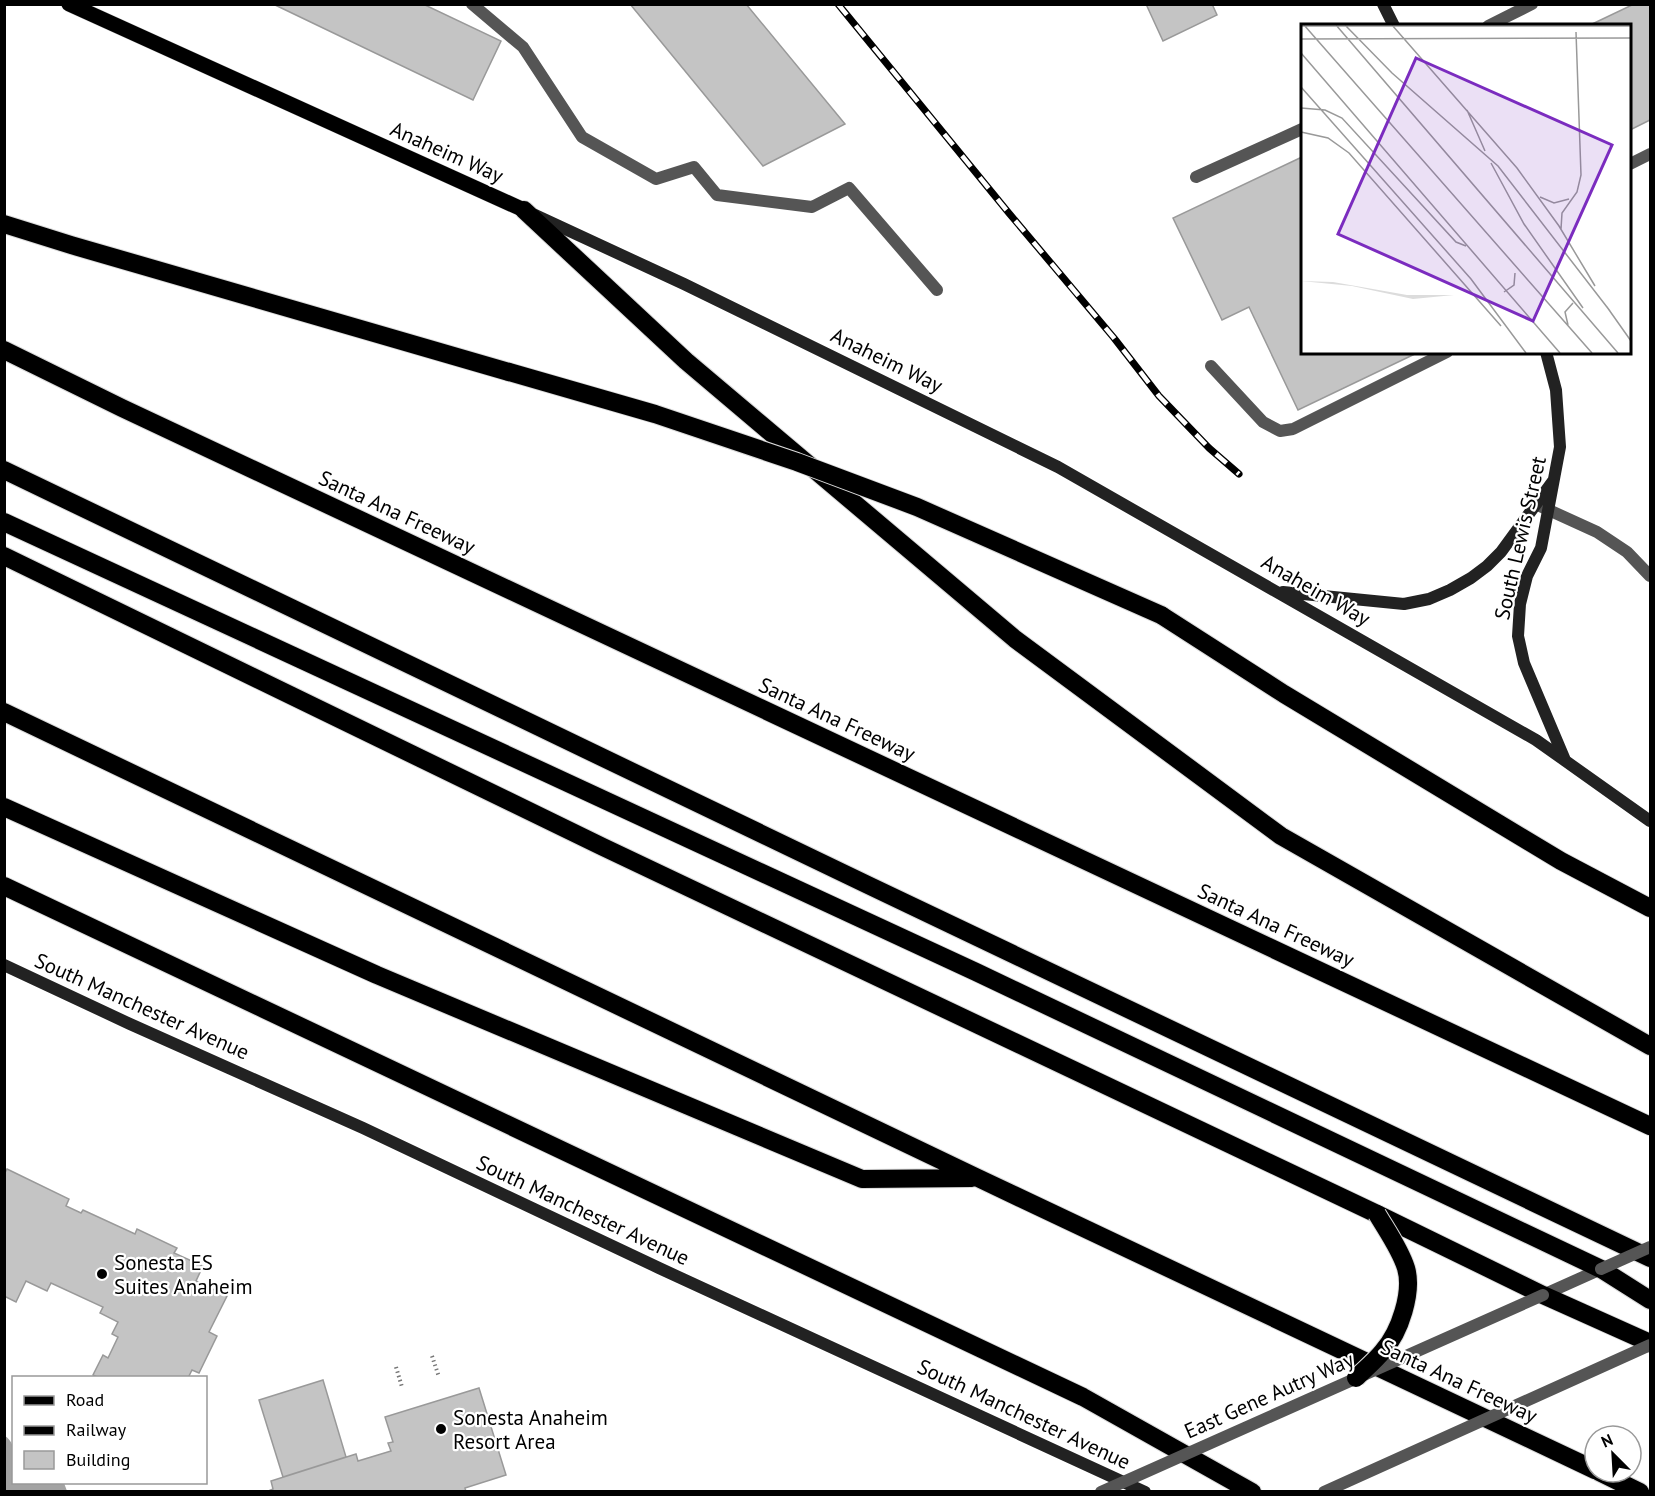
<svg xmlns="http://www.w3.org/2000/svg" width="1655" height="1496" viewBox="0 0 1655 1496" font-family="'PT Sans',sans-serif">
  <rect width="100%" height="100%" fill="#fff"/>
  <!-- water -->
  <path fill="#a3a3a3" d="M5,1436C19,1445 14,1467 14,1482L64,1483L67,1491H5Z"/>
  <!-- building -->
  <path fill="#c4c4c4" stroke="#999" stroke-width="1.5" d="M273,4H423L501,41L473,100Z
    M630,4H746L845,124L763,166Z
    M1146,4H1212L1217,15L1163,41Z
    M1634,4H1650V120L1630,130V26H1588Z
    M1302,157V352H1419L1298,410L1249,307L1222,320L1173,218Z
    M7,1169L69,1199L66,1206L81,1213L83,1210L135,1234L137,1229L177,1248L174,1253L203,1266L196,1281L227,1296L209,1332L217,1336L199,1373L192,1370L188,1378H99L93,1375L103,1355L108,1358L118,1337L112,1334L118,1322L100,1313L103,1307L51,1283L47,1291L26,1281L16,1302L4,1296V1174Z
    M323,1380L346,1457L283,1477L259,1400Z
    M479,1388L506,1475L465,1488L466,1492H266L273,1489L271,1481L356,1454L358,1461L391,1451L388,1443L393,1442L385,1417Z"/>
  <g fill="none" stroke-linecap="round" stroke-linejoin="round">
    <defs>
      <path id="primary" d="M69,4L524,210"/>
      <path id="motorway" d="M524,210L686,361L1015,639L1281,836L1650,1046
        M4,224L71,245L509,372
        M4,350L122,408L1650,1126
        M4,470L870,886L1650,1258
        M4,522L976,972L1601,1269L1650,1300
        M4,556L603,847L1377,1214L1543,1295L1650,1343
        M1161,615L1284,694L1561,861L1650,908
        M4,712L978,1178L1595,1470
        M4,807L377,975L862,1179L972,1178
        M4,886L1083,1397L1252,1492
        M1599,1472L1640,1492"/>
    </defs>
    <!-- primary casing -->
    <use href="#primary" stroke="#dbdbdb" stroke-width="16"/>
    <!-- motorway casing -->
    <use href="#motorway" stroke="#dbdbdb" stroke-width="20"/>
    <!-- path -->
    <path stroke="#777" stroke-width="4" stroke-dasharray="1.5 3" stroke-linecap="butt" d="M432,1356L439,1377
      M396,1367L402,1387"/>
    <!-- service -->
    <path stroke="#555" stroke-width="12" d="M472,4L523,47L582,137L656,179L694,167L717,195L812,207L849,188L937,290
      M1488,26L1532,4
      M1630,164L1650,154
      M1196,177L1302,129
      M1211,366L1263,422L1280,431L1293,429L1447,352
      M1540,506L1597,532L1627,552L1650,576"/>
    <!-- tertiary -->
    <path stroke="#555" stroke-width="12" d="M1543,1295L1601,1269"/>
    <!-- secondary -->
    <path stroke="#222" stroke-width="12" d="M1383,4L1394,26
      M535,215L684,284L1058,467L1536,740L1650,821
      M1546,352L1556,390L1560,447L1541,548L1527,576L1520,604L1518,636L1524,663L1565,760
      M1283,592L1404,604L1429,599L1450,590L1471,578L1487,566L1501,552L1553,481
      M4,965L130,1024L363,1128L659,1268L1145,1492"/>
    <!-- primary -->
    <use href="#primary" stroke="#000" stroke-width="15"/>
    <!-- motorway -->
    <use href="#motorway" stroke="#000" stroke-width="18"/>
    <defs>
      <path id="rail" d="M838,4L1008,212L1114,338L1159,396L1209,448L1239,474"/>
    </defs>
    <!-- rail casing -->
    <use href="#rail" stroke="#000" stroke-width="7"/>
    <!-- rail -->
    <use href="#rail" stroke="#fff" stroke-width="4.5" stroke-dasharray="14" stroke-linecap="butt"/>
    <defs>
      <path id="motorway-bridge" d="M509,372L655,414L797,462L917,507L1161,615
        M1356,1378C1365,1369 1375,1361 1383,1351C1400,1332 1413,1292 1406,1268C1400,1249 1387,1231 1377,1214"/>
    </defs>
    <!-- motorway-bridge casing -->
    <use href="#motorway-bridge" stroke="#dbdbdb" stroke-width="20" stroke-linecap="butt"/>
    <!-- tertiary-bridge -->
    <path stroke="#555" stroke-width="12" d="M1601,1269L1650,1247
      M1101,1492L1543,1295
      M1324,1492L1650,1345"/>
    <!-- motorway-bridge -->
    <use href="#motorway-bridge" stroke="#000" stroke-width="18"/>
  </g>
  <!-- markers -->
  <g fill="#000" stroke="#fff" stroke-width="2">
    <circle cx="102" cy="1274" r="6"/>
    <circle cx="441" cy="1429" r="6"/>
  </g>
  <g text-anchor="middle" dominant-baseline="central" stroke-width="4.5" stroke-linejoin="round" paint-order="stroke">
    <!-- street labels -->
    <g font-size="21" fill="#000" stroke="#fff">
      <text transform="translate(447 152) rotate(24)">Anaheim Way</text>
      <text transform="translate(887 360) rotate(26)">Anaheim Way</text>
      <text transform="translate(397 512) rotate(25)">Santa Ana Freeway</text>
      <text transform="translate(1520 538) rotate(-77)">South Lewis Street</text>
      <text transform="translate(1316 590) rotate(30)">Anaheim Way</text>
      <text transform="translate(837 719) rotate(25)">Santa Ana Freeway</text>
      <text transform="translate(1276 925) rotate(25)">Santa Ana Freeway</text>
      <text transform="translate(142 1006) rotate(24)">South Manchester Avenue</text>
      <text transform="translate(583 1210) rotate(25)">South Manchester Avenue</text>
      <text transform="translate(1459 1381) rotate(25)">Santa Ana Freeway</text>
      <text transform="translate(1269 1395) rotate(-24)">East Gene Autry Way</text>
      <text transform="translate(1024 1414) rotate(25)">South Manchester Avenue</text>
    </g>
    <!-- poi labels -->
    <g font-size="21" fill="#000" stroke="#fff" text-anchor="start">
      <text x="114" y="1262">Sonesta ES<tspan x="114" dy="24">Suites Anaheim</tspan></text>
      <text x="453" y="1417">Sonesta Anaheim<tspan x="453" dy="24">Resort Area</tspan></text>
    </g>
  </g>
  <!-- overview -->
  <g transform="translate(1301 24)">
    <rect width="330" height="330" fill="#fff"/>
    <path d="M0,257L32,258L106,271H153L112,275L51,262Z" fill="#dcdcdc"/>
    <path fill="none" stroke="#999" stroke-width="1.5" d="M3,1L291,329M35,1L317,329M44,1L91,49L197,142L309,287M91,1L216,144L258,202L294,262M0,2H330M0,15L330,14M0,29L259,329M0,63L170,255L225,329M0,84L24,86L41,94L155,218L165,222M166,86L184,127M0,108L27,114L48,129L200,302M190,139L223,200L282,284M239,173L253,179L268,175M260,205L261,189L276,168L280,151L275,8M203,268L213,261L214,249M306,283L330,317M267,301L264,288L272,279"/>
    <path fill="#7b2cbf" fill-opacity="0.15" stroke="#7b2cbf" stroke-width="3" d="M115,34L311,121L232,297L37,210Z"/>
    <rect width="330" height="330" fill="none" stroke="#000" stroke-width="3"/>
  </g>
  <!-- border -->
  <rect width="1655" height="1496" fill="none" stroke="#000000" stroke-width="12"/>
  <!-- legend -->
  <rect x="12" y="1376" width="195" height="108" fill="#ffffff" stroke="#999999" stroke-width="1.5"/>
  <rect x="24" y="1396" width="30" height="9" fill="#000000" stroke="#999999" stroke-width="1.5"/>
  <text x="66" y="1406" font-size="18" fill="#000000">Road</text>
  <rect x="24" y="1426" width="30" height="9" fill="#000000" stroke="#999999" stroke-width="1.5"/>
  <text x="66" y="1436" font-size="18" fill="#000000">Railway</text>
  <rect x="24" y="1451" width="30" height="18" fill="#c4c4c4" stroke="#999999" stroke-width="1.5"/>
  <text x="66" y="1466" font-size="18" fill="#000000">Building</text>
  <!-- north arrow -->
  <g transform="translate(1613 1454) rotate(336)"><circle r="28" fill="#ffffff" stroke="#999999" stroke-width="1.5"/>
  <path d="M0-4.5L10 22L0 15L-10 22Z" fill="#000000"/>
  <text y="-9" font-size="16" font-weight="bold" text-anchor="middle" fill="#000000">N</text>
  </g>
</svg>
